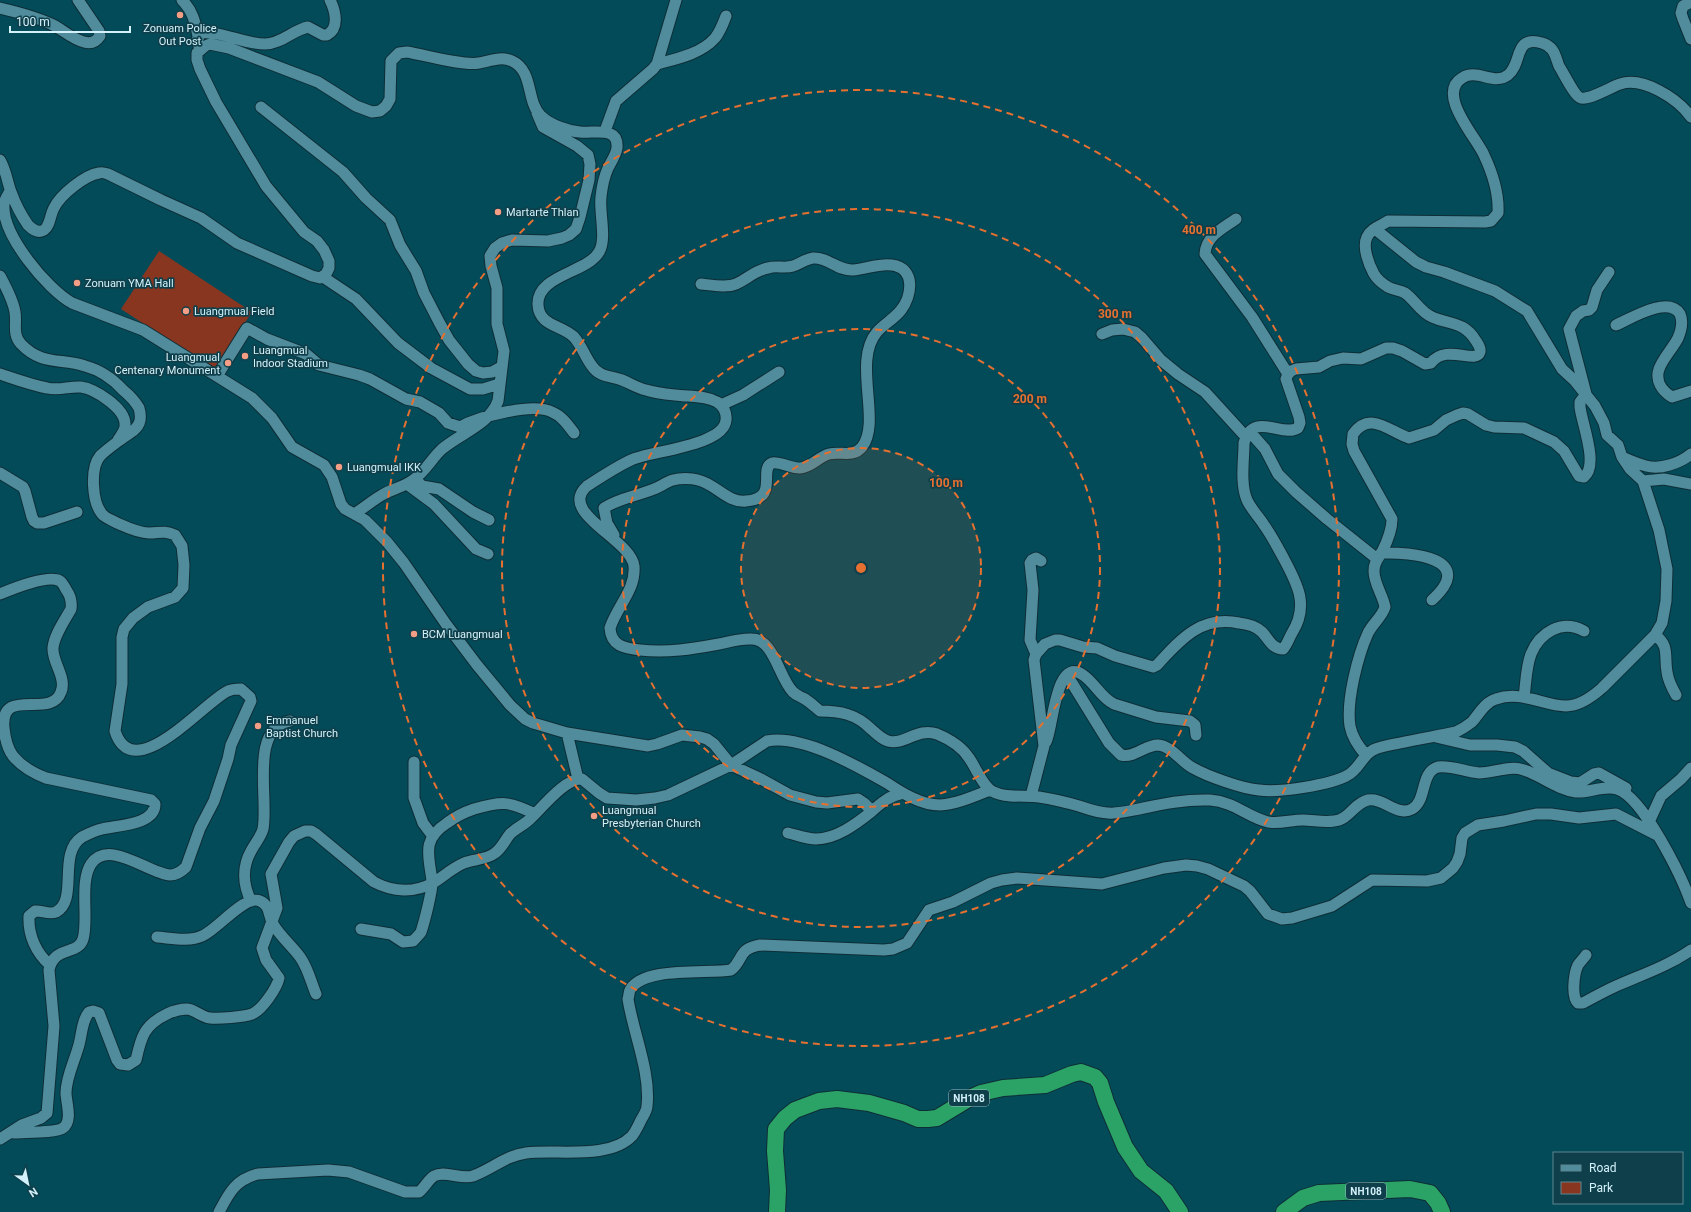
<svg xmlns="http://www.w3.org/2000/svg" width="1691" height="1212" viewBox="0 0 1691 1212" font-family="Roboto,sans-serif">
  <rect width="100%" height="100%" fill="#044b5a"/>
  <!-- green -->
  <path fill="#88361f" d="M159,251L252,312L214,370L121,309Z"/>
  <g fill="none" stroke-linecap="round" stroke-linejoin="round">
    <defs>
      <path id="minor" d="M182,0C193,11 195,22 198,36
        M1691,2L1683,6L1681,13L1683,19L1691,39
        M0,8C17,12 36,17 51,24C62,29 72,39 84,42C91,44 96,42 100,36L99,31L78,0
        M200,49L197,40L201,33C223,31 243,44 265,44C281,44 293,30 308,27L323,35H327C340,28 335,10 330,0
        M657,64C676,59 701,54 715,38C720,32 723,24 726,16
        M261,107L343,172L366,198L390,220L400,245L416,271L424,293L439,322L449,340L468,364L476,371L483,373L492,372L501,367
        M605,131L616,101L653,69L657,64L676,0
        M0,160C6,170 7,181 11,192C15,203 21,215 28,225C32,229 38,234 44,230C50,226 50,215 54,208C60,195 85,175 99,173C102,172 105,173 108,174L161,200L201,218L237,243L312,276L320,278L326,274L329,268V261L324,250L317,241L304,232L266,186L216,102L200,69L197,60V53L205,46L210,44L229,48L318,82L356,106L372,112L380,111L386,106L390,99L391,61L399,53L407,52C425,55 462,66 479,63C490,61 501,56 512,61C534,71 526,102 541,116C550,125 568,131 580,132C592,134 619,125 617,148C616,155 611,162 608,168C604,177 602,187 601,197C599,212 607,239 599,252C587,273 536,275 538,305C539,326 562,325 574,337C582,346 585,357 592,366C599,377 611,376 622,380C630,383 637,388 646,390C655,393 665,394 675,395C689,397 704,395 717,402C723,405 727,413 726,420C724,446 650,451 631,460C616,467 601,477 587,486C557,513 631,539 634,566C636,590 617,606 610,628C611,646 624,648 640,650C667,653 692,649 719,644C729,642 741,638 752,639C774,639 779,678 793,692C796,695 799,696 803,698C809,701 815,707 820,711C840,711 856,714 871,729C876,733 881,739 888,741C904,746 917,727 937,734C949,739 962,747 969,758C976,768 980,780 989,789C1001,799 1023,795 1039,797C1052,799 1065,802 1079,806C1088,809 1098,813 1108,813C1119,814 1129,811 1139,809C1162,804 1186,799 1210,800C1235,802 1247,817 1268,822C1280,824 1291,820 1303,820C1313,820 1324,823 1334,821C1349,820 1354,803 1368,800C1383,797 1397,817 1412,809C1427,801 1420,772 1438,767C1451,765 1466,772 1479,773C1494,773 1509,765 1524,770C1542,776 1556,789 1576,792C1589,793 1604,785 1617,789C1643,797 1682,877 1691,903
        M10,191C8,195 4,200 4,205C2,235 47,289 72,303L143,330L252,398L272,418L292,447L324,465L332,477L341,504L345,509L365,520L387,542L404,563L446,624L477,665L510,705L525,719L533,723L567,733L578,779
        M1236,219C1222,229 1206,236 1205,254L1252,317L1288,374
        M0,276C6,287 13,300 15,312C17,324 12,334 21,344C42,366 61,358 85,366C100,370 113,379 123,390C129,395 135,401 139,408C141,415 141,423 136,428C133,432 128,434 124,437C116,443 107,449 100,456C90,468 92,502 102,514C105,518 112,520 117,523C126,527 138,533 149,533C160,533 163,530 175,535L182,546L184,565L183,588L175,597L148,607L133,618L124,629L122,637V684L115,731C133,788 205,701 228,691C232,689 237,689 241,689L250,697L251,701L231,745L228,759L214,801L200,828L186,867C182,871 177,875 170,875C149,874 109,838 91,864C79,882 89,920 83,939C78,956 54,945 49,970L54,1026L47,1113L41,1118L22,1125L0,1139
        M323,277L356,299L398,343L431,368L470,389H483L499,384
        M1616,325C1630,319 1668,295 1680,314C1683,321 1681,331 1678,338C1673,348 1663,358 1659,369C1655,381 1662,391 1672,397L1691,391
        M1102,334L1112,330L1123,329L1135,332L1142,338L1161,360L1178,374L1205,392L1246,437
        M0,374C15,379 31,385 47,388C60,391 69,386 81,387C95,389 125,408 125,424C126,430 121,435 118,440
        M217,376L247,328L267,339L306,354L319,365L359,375L370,379L406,399L420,402L439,413L448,423L460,427C478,417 533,402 552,412C562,416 568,425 574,433
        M721,405L743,395L779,372
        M1250,432L1265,449L1278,474L1296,492L1327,519L1376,558
        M1622,457C1629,460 1638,464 1646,466C1661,470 1680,463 1691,454
        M0,473L23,487L25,491L32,517L34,521L37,523H44L77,512
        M415,479L422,486L439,489L473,512L489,520
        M1643,481L1664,479L1691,484
        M407,484L434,504L476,549L488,554
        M354,514C364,508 373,500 382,495C392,489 404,487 413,480C425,472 432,458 442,449C461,433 489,425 498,401L504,351L497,324V288L491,266L490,256L495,248L502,243L512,240L548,241L562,238L569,235L576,229L580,217L589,180L590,164L588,155L577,146L543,127L537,113
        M614,535L607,523L604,508C619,498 637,496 654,489C660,487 666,482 673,480C680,478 691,478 698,480C716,484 727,503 746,501C780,499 758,469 772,463C779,461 792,469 800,468C812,467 818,457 829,454C841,451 853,458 862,447C882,422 852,361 877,332C884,324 894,319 901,310C912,296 916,268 892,265C879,263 866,269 853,270C838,271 828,257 813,258C805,259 800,264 793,266C785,269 776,265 768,268C756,270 747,279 736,284C727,288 711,285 701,284
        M1381,553C1411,552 1478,558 1432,600
        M0,594C12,589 48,574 60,581C63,583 65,588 67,591C71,597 72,602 71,609C65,620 54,635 53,648C52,662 67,678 61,692C51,720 0,685 4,728C5,738 7,748 13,756C22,767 33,773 46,778L151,800L155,804C155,825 118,825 102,829C96,830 88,834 82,837C57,853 79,900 56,912C49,915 41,910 35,911L29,916C28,935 36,953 50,965
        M1655,635C1670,646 1664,656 1667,672C1668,680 1672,688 1676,695
        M1036,654L1030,640L1033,590L1030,563L1032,560L1036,558L1041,561
        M1067,675L1109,743L1121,755C1135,758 1145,745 1158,745C1172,746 1181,762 1193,768C1207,776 1243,789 1259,790C1278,793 1331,785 1348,775C1359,769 1362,756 1373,750C1381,746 1391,745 1400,743C1418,739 1437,736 1456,732C1462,729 1467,726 1472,722C1479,714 1485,702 1496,699C1521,690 1544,706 1566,706C1579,706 1593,696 1602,688L1655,635L1662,623L1666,601L1667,569L1659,530L1643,481L1630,469L1622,457L1618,445L1607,435L1604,423L1595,406L1575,381L1562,369L1527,311L1495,291L1444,272L1426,267L1416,262L1375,229
        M1524,697C1526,683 1526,667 1531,654C1540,632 1562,619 1584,631
        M567,733L648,746L657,744L682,735L700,737L707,739L714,744L731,765L759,778L790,795L816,802L827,803L858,799L864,803L872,811
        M1436,737L1470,745H1497L1515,747L1523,751L1548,773L1571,782L1580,783L1594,774L1599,773L1626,788
        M1046,742C1053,730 1055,655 1083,675C1095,683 1101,698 1114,704L1156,717L1190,721L1195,725L1196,735
        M1366,755C1358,746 1352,737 1350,726C1346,701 1358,655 1368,633C1373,623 1382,617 1385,607C1383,595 1374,584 1374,571C1374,562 1378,559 1382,552C1387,542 1392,530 1392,519L1354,451L1352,444L1353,434C1370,410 1390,432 1409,438L1434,430L1446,420L1457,415L1463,413L1468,414L1486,425L1494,427L1524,428L1554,442L1564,451L1579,476L1584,477C1599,465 1582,424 1580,407V402L1586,394L1569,329L1576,316L1583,311L1589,310L1592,307L1597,290L1609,272
        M414,762V798L423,823L432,835
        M1031,796L1044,746L1034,660L1036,654L1045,644L1055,640H1060L1083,647L1097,648L1115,656L1153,667L1157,665C1180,640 1201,615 1239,623C1248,624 1256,626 1262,632C1268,638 1272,649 1283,649C1287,645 1289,638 1292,633C1309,606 1298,585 1284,559C1278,548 1272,536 1264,525C1259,517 1251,509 1247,500C1240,484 1244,460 1244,443C1253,410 1282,438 1298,428L1300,423L1299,417L1286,379L1288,374L1291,371L1296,369L1319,367L1330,361L1343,358L1361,359L1386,348H1393L1402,351L1425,364L1431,363C1446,343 1476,365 1480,352C1481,348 1478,344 1476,341C1464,321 1450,325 1432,317C1420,312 1415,300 1405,293C1400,290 1393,290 1388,287C1383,284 1377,279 1374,274C1369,265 1362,247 1367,237C1371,228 1381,226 1388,221L1485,222L1491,221L1498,213C1499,194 1492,172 1484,155C1476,137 1436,94 1462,78C1477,68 1494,86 1508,75C1523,63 1513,35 1542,43C1555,47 1555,56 1559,66C1563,72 1575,97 1581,98C1590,100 1611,87 1620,84C1643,76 1678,99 1691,117
        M1649,822L1661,796L1681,779L1691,768
        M788,833C797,835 806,839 816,839C836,839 856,824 871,812C881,803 889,796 903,793
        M251,901C243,885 242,867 251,851C255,843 261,837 263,829C269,799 249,728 290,721
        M361,929L391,934L403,942L413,941C416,938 419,935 421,932C424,923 433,889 432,881C429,855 421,840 447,823C455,817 465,812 474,809C502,801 509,801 535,814
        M157,937C171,938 189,942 202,936C216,931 245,894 260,901C271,906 268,916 273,924C280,936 292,946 300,957C308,968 311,982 316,994
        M1586,955C1584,958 1580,962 1578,965C1574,973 1571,997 1578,1003H1583C1594,997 1605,991 1616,986C1641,975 1668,966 1691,950
        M14,1133C24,1132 56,1133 63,1128C73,1121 66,1102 66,1093C66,1078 74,1062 78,1048C82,1037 81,1022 89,1012L93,1011L99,1013L117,1060L120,1064L128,1065L136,1060C141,1037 144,1025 167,1014C173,1011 180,1009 187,1009C196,1010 201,1017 210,1018C219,1019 243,1017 252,1014C262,1010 277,988 279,978L266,960L262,948L277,908L271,874L289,842L294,836L305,831H311L316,834L374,882C393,892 414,893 433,883C443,877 452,868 464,863C474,859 486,860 495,853C502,848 505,840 510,834C516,828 524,825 530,819C541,809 566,777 582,779L599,793L607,798L636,800L655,798L668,795L731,765L767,741C802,734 857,766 887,783C902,793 921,805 940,805C957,804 975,796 990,790
        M219,1212C229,1193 235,1180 258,1174L328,1170L349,1172L405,1192H419C425,1187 428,1180 434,1176C445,1170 461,1180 473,1176C492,1169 505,1156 526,1153C556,1149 609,1160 632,1136C636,1131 638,1126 641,1120C643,1116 647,1111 647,1106C651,1073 633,1032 628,999C629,996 629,992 630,990C643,966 708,974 731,970C744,960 737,949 760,945L884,950L893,949L907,943L929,910L953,902L991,883L1002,880L1017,878L1102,884L1164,868L1186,865L1197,866L1208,869L1244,886L1250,891L1268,914L1282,919L1292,918L1332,906L1372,880L1427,881L1441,878L1453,868L1457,862L1460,854L1462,838L1465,833L1478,825L1504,821L1536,814H1551L1579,818L1616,814L1657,835"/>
      <path id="highway" d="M777,1212L778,1190L775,1151L776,1129L785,1118L795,1110L819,1101L837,1099L869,1103L904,1113L918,1119H928L937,1118L970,1098L981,1093L1003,1088L1045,1085L1072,1074L1081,1072L1095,1077L1100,1083L1106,1102L1125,1147L1141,1171L1166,1191L1180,1212
        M1284,1212L1303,1198L1319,1193L1410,1189L1430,1193L1438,1203L1442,1212"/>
    </defs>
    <!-- minor casing -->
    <use href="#minor" stroke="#0e2e36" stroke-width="13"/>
    <!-- highway casing -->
    <use href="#highway" stroke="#0e2e36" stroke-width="18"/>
    <!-- minor -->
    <use href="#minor" stroke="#508c9c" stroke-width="11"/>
    <!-- highway -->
    <use href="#highway" stroke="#2ba367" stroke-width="16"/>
  </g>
  <!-- distance rings -->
  <circle cx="861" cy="568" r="120" fill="#e57030" fill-opacity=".12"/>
  <g fill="none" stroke="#e57030" stroke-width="2" stroke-dasharray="7 5">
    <circle cx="861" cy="568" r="120"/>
    <circle cx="861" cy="568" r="239"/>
    <circle cx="861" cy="568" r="359"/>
    <circle cx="861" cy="568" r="478"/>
  </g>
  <!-- markers -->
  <g fill="#f49e86" stroke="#0f3f4a" stroke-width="1.5">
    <circle cx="180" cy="15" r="4"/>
    <circle cx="498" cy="212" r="4"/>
    <circle cx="77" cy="283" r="4"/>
    <circle cx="186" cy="311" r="4"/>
    <circle cx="245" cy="356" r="4"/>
    <circle cx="228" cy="363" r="4"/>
    <circle cx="339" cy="467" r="4"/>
    <circle cx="414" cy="634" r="4"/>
    <circle cx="258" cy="726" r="4"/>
    <circle cx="594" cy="816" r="4"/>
  </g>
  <g text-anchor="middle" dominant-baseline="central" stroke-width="3.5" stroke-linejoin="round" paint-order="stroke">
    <!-- shield labels -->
    <g fill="#0f3f4a" stroke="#98bcc5" stroke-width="1">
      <rect x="949" y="1090" width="40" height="16" rx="3"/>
      <rect x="1346" y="1183" width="40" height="16" rx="3"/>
    </g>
    <g font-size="10" font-weight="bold" fill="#d3f1fa">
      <text x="969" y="1098">NH108</text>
      <text x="1366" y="1191">NH108</text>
    </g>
    <!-- poi labels -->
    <g font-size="11" fill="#d3f1fa" stroke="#0f3f4a" text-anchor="start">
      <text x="180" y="28" text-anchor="middle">Zonuam Police<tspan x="180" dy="13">Out Post</tspan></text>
      <text x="506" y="212">Martarte Thlan</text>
      <text x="85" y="283">Zonuam YMA Hall</text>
      <text x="194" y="311">Luangmual Field</text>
      <text x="253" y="350">Luangmual<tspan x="253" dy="13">Indoor Stadium</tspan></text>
      <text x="220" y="357" text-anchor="end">Luangmual<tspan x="220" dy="13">Centenary Monument</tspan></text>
      <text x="347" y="467">Luangmual IKK</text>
      <text x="422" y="634">BCM Luangmual</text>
      <text x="266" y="720">Emmanuel<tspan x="266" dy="13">Baptist Church</tspan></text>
      <text x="602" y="810">Luangmual<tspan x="602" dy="13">Presbyterian Church</tspan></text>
    </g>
  </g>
  <circle cx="861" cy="568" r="6" fill="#e57030" stroke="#0f3f4a" stroke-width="2"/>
  <g font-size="12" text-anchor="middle" font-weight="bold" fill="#e57030" stroke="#0f3f4a" stroke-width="3.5" stroke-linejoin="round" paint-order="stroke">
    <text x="1199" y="234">400 m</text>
    <text x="1115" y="318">300 m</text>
    <text x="1030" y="403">200 m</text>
    <text x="946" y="487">100 m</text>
  </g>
  <!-- legend -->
  <rect x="1553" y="1152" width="130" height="52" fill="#0f3f4a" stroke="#5d8690"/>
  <rect x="1561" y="1165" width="20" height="6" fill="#508c9c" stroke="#5d8690"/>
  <text x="1589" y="1172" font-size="12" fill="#d3f1fa">Road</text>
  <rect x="1561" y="1182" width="20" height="12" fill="#88361f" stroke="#5d8690"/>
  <text x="1589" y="1192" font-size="12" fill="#d3f1fa">Park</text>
  <!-- north arrow -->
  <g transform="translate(28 1184) rotate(147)" stroke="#0f3f4a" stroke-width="3" paint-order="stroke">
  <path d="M0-3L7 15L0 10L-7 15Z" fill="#d3f1fa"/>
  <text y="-6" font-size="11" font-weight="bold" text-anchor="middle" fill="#d3f1fa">N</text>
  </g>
  <!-- scale -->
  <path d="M10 26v6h120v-6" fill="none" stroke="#d3f1fa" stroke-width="2"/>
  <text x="16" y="26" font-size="12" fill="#d3f1fa" stroke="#0f3f4a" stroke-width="3" paint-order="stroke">100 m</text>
</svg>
